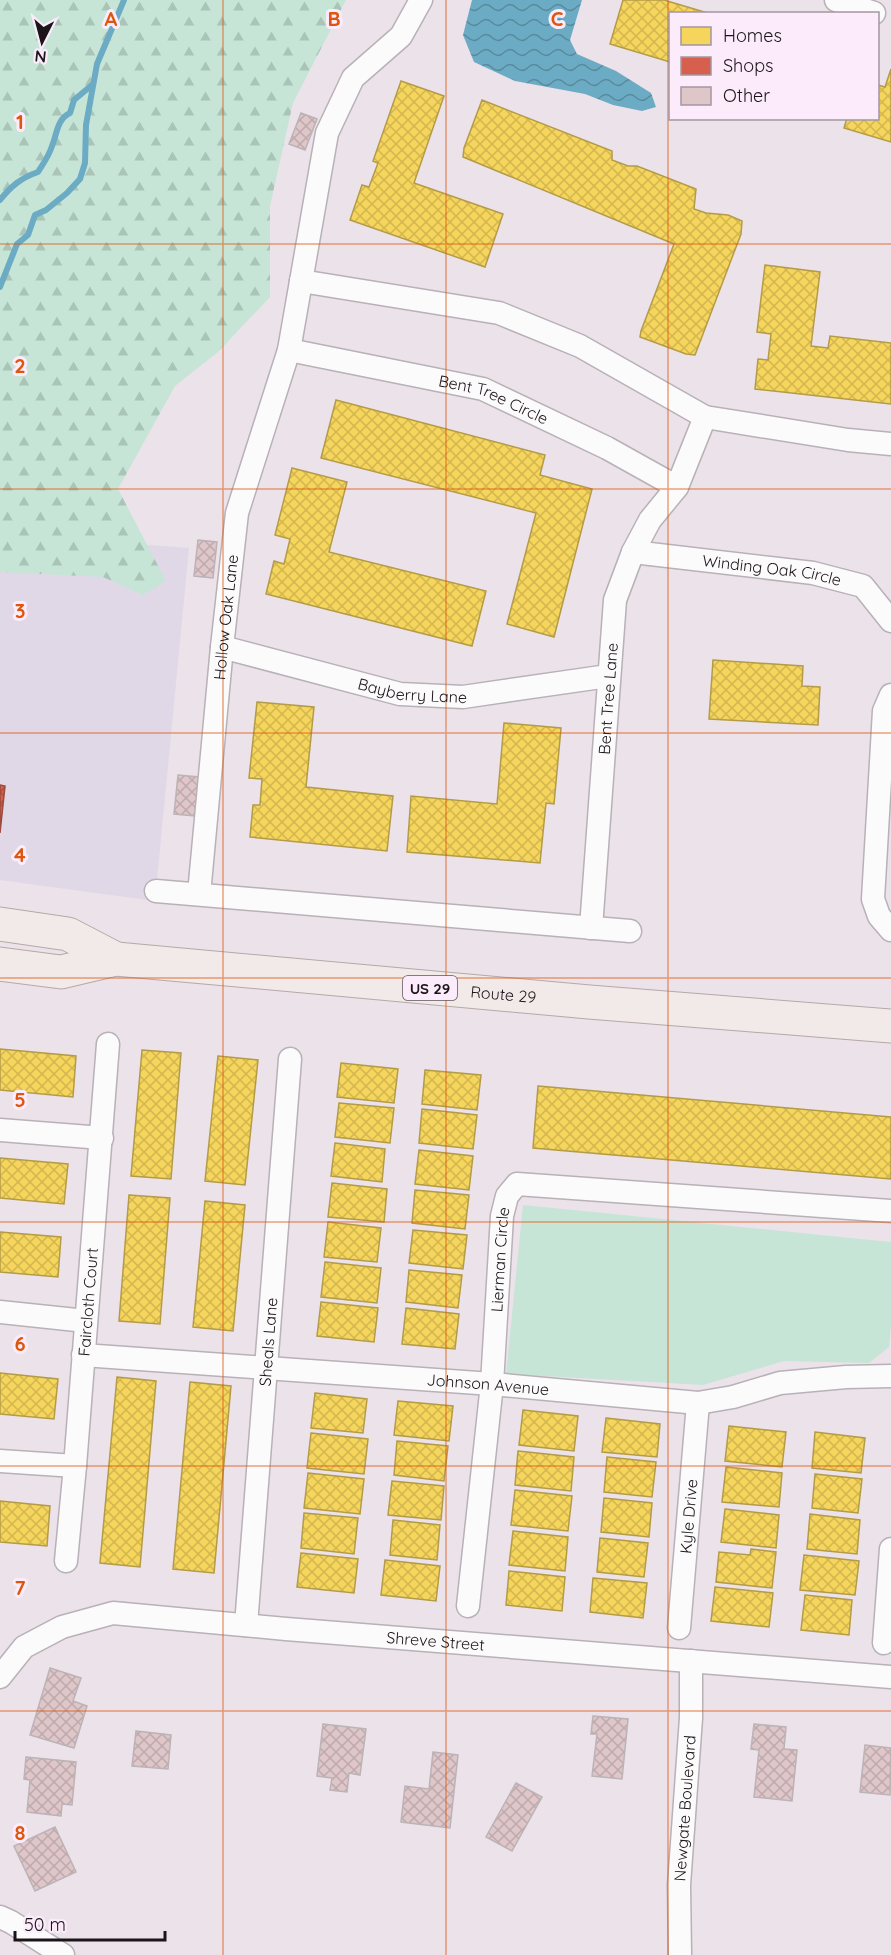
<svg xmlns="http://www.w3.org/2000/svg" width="891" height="1955" viewBox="0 0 891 1955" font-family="Quicksand,sans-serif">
  <defs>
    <pattern id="forest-firs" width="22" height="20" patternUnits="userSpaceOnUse" patternTransform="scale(1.5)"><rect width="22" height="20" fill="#c6e5d7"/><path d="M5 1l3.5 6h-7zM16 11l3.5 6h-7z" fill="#aac4b8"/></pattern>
    <pattern id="water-waves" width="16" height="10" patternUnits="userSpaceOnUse" patternTransform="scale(1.5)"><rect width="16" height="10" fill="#6cabc4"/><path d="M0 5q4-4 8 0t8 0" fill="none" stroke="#588a9e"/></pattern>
    <pattern id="homes-cross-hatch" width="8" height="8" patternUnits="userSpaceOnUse" patternTransform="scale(1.5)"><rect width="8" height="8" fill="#f6d55c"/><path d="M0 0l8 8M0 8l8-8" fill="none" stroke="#d2b64f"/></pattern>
    <pattern id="shops-cross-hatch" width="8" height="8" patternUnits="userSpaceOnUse" patternTransform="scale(1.5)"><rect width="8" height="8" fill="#d6604d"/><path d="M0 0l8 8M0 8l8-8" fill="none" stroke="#ad4e3f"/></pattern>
    <pattern id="building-cross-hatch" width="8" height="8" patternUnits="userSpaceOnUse" patternTransform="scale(1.5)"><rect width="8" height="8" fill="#dec6c9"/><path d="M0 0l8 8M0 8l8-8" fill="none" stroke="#bea9ac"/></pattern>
  </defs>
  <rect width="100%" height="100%" fill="#ece2ea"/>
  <!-- commercial -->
  <path fill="#e0d8e7" d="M0,534L189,548L155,901L0,880Z"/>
  <!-- green -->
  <path fill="#c6e5d7" d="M523,1205L891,1242V1325L889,1347L869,1363L784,1361L703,1385L506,1374Z"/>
  <!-- forest -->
  <path fill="url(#forest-firs)" d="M0,0H346L293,103L270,206V297L218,352L175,386L118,489L166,581L143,595L103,577L0,572Z"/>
  <!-- water -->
  <path fill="url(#water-waves)" d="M472,0H582L570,40L577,54L616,71L651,93L656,107L642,111L613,105L585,94L515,81L474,62L463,35Z"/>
  <!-- homes -->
  <path fill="url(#homes-cross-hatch)" stroke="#b49b48" stroke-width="1.5" d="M623,0H664L711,14H670V62L610,44Z
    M891,69V142L844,128L847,118H878V85L885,87Z
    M401,81L444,96L414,183L503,214L485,267L350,220L362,185L369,187L378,163L373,161Z
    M482,100L612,151V160L628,166H637L696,189L694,209L706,213L728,215L742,221L741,234L695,355L686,354L640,337L641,331L674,244L463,157L464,148Z
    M765,265L820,272L811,346L828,348L830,336L891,343V404L755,389L758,359L768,360L771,334L757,332Z
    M336,400L545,455L540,475L592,489L554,637L507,624L536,513L321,458Z
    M292,468L347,482L329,552L486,591L472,646L266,594L274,561L284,564L290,539L275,535Z
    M713,660L803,666L802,686L820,687L818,725L709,719Z
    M257,702L314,707L306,787L393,796L387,851L250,837L253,805H260L262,779L249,778Z
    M504,723L561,728L554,804L546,803L540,863L407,852L411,796L497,804Z
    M0,1049L76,1056L73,1097L0,1090Z
    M142,1050L181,1053L171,1179L131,1176Z
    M218,1056L258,1060L245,1185L205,1181Z
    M341,1063L398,1069L394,1103L337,1097Z
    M425,1070L481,1075L477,1110L422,1104Z
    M538,1086L891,1117V1179L533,1148Z
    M339,1103L394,1108L390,1143L335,1137Z
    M422,1109L477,1115L473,1149L419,1143Z
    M335,1143L385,1149L382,1182L331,1176Z
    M419,1150L473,1156L469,1190L415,1184Z
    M0,1158L68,1164L64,1204L0,1198Z
    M332,1183L387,1189L384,1222L328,1217Z
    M415,1190L469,1195L465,1229L412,1223Z
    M129,1195L170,1198L160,1324L119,1321Z
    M205,1201L245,1205L233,1331L193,1327Z
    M328,1222L381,1228L377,1262L324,1257Z
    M413,1230L467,1235L463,1269L409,1263Z
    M0,1232L61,1237L58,1277L0,1272Z
    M325,1262L381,1268L377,1303L321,1297Z
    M409,1270L462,1275L458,1308L406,1302Z
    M321,1302L378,1308L374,1342L317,1336Z
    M406,1308L459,1314L455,1349L402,1344Z
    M0,1373L58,1379L54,1419L0,1414Z
    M117,1377L156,1381L140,1567L100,1563Z
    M190,1382L231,1386L214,1573L173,1569Z
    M315,1393L367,1399L363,1433L311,1428Z
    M398,1401L453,1406L449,1441L394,1435Z
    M523,1410L578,1416L574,1451L519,1445Z
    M606,1418L660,1424L657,1457L602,1452Z
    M729,1426L786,1432L782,1467L725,1461Z
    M815,1432L865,1438L861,1473L812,1468Z
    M311,1433L368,1439L364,1474L307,1468Z
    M397,1441L448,1446L444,1481L394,1475Z
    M518,1451L574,1457L571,1491L515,1485Z
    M607,1457L656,1462L652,1497L604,1492Z
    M726,1467L782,1473L779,1507L722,1502Z
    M308,1473L364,1479L360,1514L304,1508Z
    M815,1474L862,1479L858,1513L812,1508Z
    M392,1481L444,1486L441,1520L388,1515Z
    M515,1490L572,1496L568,1531L511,1525Z
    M604,1498L652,1503L649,1537L601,1532Z
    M0,1501L50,1506L47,1546L0,1542Z
    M725,1509L779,1515L776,1548L721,1542Z
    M304,1513L358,1518L354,1554L301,1548Z
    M810,1514L860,1520L857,1554L807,1549Z
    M393,1520L440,1525L437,1560L390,1555Z
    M513,1531L568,1537L565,1571L509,1565Z
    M600,1538L648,1543L644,1577L597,1572Z
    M751,1549L776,1552L772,1588L716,1582L719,1552L750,1555Z
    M301,1553L358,1559L354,1593L297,1587Z
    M804,1555L859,1561L855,1595L800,1590Z
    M385,1560L440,1566L436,1601L381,1595Z
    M509,1571L565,1577L562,1611L506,1605Z
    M593,1578L647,1583L643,1618L590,1612Z
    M715,1587L773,1593L769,1627L711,1621Z
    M805,1595L852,1600L849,1635L801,1630Z"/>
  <!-- shops -->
  <path fill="url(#shops-cross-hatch)" stroke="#9e4a3e" stroke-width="1.5" d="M0,785L5,786L0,833Z"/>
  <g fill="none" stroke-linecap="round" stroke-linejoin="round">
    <!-- stream -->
    <path stroke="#6cabc4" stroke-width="6" d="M0,200C11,186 21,178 38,172C43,164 49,156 52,146C57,134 57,119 70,113L74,100L92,85
      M0,287L17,244L28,235L35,215L46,210L67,193L80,179L85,163L86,125L97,64L124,0"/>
  </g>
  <!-- building -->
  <path fill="url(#building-cross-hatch)" stroke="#bbb3b6" stroke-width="1.5" d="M301,113L317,119L305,150L289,144Z
    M198,540L217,542L213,578L194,576Z
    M178,775L199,777L195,816L174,814Z
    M50,1668L81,1678L73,1701L87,1706L74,1748L30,1735Z
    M593,1716L628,1719L622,1779L592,1776L597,1734H591Z
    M323,1724L366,1729L360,1775L349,1773L347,1792L330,1790L332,1778L317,1776Z
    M754,1724L786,1727L784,1749L797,1750L792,1801L754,1797L759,1750L751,1749Z
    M136,1731L171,1735L168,1769L132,1766Z
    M865,1745L891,1748L890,1795L860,1792Z
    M433,1752L458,1755L450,1828L401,1822L405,1786L429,1789Z
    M26,1757L76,1762L72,1805L62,1804L61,1816L27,1812L30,1780L24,1779Z
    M516,1783L542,1797L512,1851L486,1837Z
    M55,1827L76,1872L35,1891L14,1846Z"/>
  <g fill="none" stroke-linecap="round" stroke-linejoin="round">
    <defs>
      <g id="minor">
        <path id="s1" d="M421,0L401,36L353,78L327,133L289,350L483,389L607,448L677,487L705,417L848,440L891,444"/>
        <path d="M836,0L874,13"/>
        <path d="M301,281L499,313L580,346L705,417"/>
        <path id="s2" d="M633,552L813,573L863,586L891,621"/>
        <path id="s3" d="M222,647L400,694L463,697L608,676"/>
        <path d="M891,695L884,711L873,899L879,916L891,930"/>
        <path d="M156,891L630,931"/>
        <path id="s4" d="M199,894L222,647L237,513L289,350"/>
        <path id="s5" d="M591,928L615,600L633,552L650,520L677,487"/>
        <path d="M0,1130L102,1138"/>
        <path d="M0,1312L86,1321"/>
        <path id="s6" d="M83,1355L492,1384L698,1403L733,1397L780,1383L846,1377L891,1376"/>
        <path d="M0,1461L75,1466"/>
        <path id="s7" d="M66,1561L75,1466L108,1044"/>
        <path id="s8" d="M468,1606L492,1384L502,1216L507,1196L517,1184L891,1211"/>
        <path id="s9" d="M246,1625L290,1059"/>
        <path id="s10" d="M679,1628L698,1403"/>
        <path d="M884,1643L891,1549"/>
        <path id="s11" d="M0,1677L24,1647L62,1627L113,1613L286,1629L891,1677"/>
        <path d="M0,1917L11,1922L63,1955"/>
        <path id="s12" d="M680,1955L679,1885L691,1718V1661"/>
      </g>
      <g id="primary">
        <path d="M0,924L68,934L116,959"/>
        <path id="s13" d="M0,964L61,972L116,959L589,1002L891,1026"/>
      </g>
    </defs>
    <!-- minor casing -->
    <use href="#minor" stroke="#b8b1b7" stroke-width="25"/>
    <!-- primary casing -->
    <use href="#primary" stroke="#b7a8a7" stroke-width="35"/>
    <!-- minor -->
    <use href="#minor" stroke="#fcfbfc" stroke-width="22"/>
    <!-- primary -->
    <use href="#primary" stroke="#f1eae8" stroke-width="33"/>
  </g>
  <!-- grid -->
  <path fill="none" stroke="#de560d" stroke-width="1.5" stroke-opacity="0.55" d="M223,0V1955M446,0V1955M668,0V1955M0,244H891M0,489H891M0,733H891M0,978H891M0,1222H891M0,1466H891M0,1711H891"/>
  <g text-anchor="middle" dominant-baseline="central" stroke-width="6" stroke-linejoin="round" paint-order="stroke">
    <!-- shield labels -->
    <rect fill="#fcecfb" stroke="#5e565e" stroke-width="1.5" x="403" y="976" width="54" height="24" rx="4.5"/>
    <g font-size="15" font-weight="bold" fill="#1b151a">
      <text x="430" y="988">US 29</text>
    </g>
    <!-- street labels -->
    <g font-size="16" fill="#1b151a" stroke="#fcecfb">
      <text stroke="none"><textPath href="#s1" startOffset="597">Bent Tree Circle</textPath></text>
      <text stroke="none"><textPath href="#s2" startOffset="140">Winding Oak Circle</textPath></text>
      <text stroke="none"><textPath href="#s4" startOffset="278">Hollow Oak Lane</textPath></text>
      <text stroke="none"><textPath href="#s3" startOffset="196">Bayberry Lane</textPath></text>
      <text stroke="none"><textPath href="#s5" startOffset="230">Bent Tree Lane</textPath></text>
      <text stroke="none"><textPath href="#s13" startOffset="507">Route 29</textPath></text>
      <text stroke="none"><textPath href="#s8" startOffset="348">Lierman Circle</textPath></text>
      <text stroke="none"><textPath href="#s7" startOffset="260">Faircloth Court</textPath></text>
      <text stroke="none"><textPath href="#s9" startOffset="284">Sheals Lane</textPath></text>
      <text stroke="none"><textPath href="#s6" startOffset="406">Johnson Avenue</textPath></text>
      <text stroke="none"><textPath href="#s10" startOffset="112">Kyle Drive</textPath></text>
      <text stroke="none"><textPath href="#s11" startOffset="458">Shreve Street</textPath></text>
      <text stroke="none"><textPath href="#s12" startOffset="147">Newgate Boulevard</textPath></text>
    </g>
  </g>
  <g font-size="20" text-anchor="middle" font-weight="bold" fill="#de560d" stroke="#fcecfb" stroke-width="6" stroke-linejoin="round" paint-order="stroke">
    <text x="111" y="26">A</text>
    <text x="334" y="26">B</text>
    <text x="557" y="26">C</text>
    <text x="20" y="129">1</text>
    <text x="20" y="373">2</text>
    <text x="20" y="618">3</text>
    <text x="20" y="862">4</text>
    <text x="20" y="1107">5</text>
    <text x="20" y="1351">6</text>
    <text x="20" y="1595">7</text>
    <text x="20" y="1840">8</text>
  </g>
  <!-- legend -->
  <rect x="669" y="12" width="210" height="108" fill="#fcecfb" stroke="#a296a1" stroke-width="1.5"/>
  <rect x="681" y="27" width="30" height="18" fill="#f6d55c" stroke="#a296a1" stroke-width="1.5"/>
  <text x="723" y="42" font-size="18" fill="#1b151a">Homes</text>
  <rect x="681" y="57" width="30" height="18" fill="#d6604d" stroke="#a296a1" stroke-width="1.5"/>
  <text x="723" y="72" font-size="18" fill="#1b151a">Shops</text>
  <rect x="681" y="87" width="30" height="18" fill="#dec6c9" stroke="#a296a1" stroke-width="1.5"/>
  <text x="723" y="102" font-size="18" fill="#1b151a">Other</text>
  <!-- north arrow -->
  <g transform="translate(42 42) rotate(186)" stroke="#fcecfb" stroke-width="4.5" paint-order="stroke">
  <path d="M0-4.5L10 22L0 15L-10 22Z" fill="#1b151a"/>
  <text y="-9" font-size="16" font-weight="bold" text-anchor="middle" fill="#1b151a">N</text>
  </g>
  <!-- scale -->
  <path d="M15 1931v9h150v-9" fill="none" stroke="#1b151a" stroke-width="3"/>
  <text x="24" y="1931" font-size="18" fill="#1b151a" stroke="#fcecfb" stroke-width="4.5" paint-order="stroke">50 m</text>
</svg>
